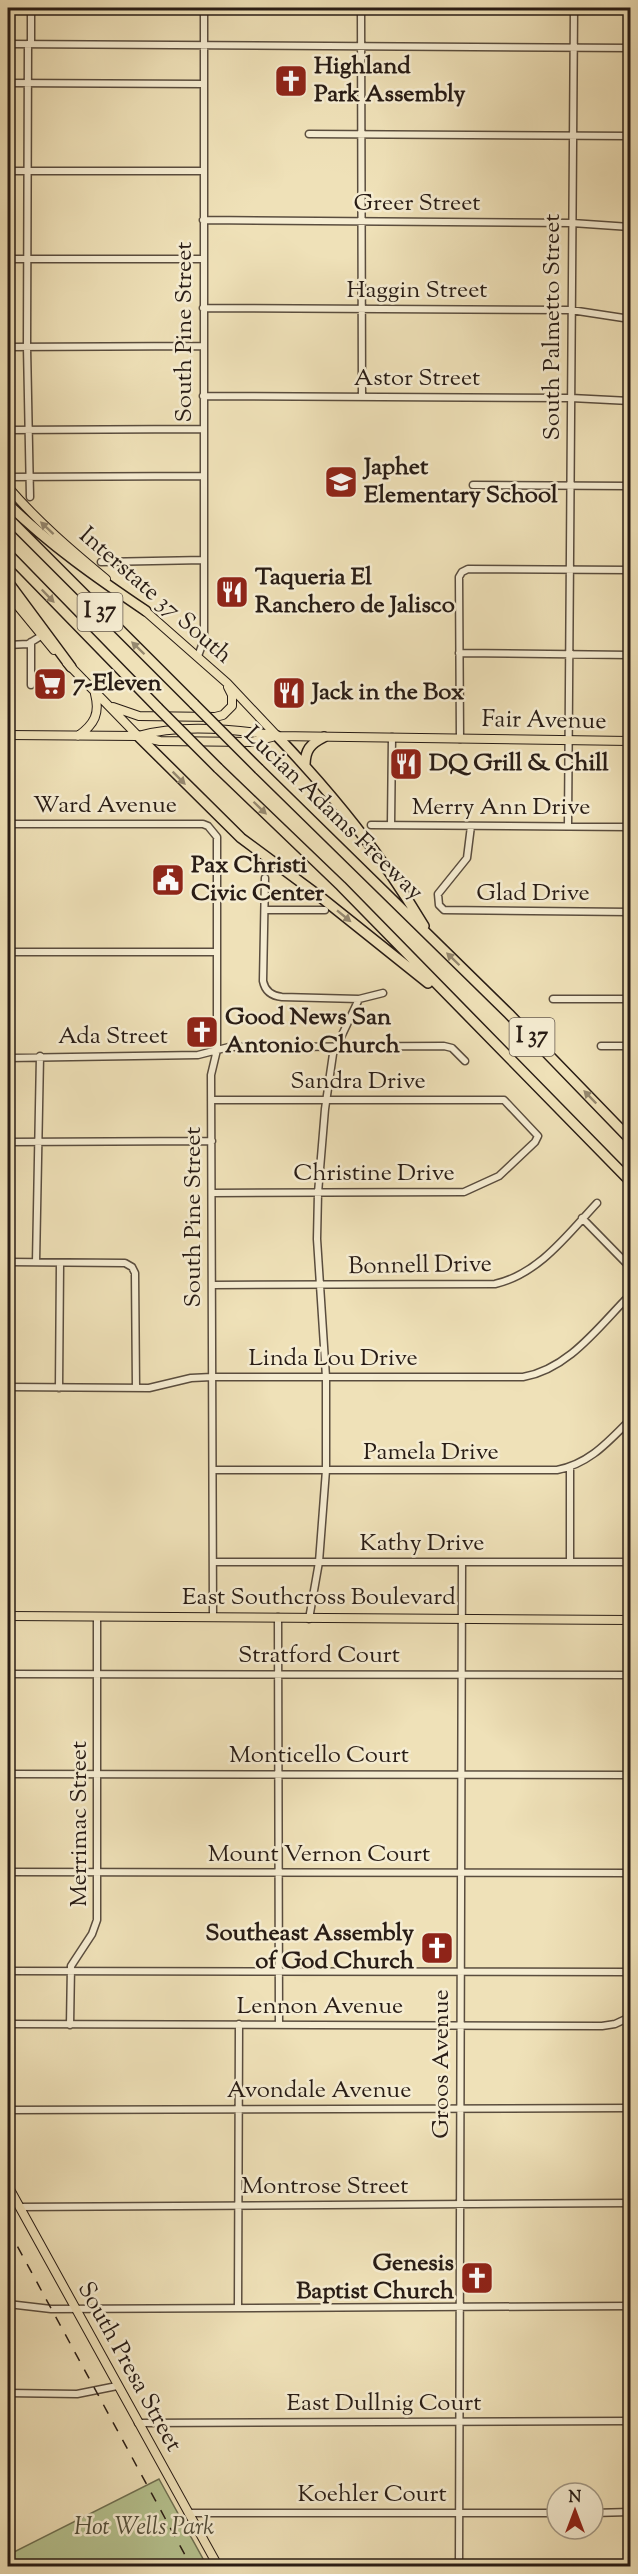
<svg xmlns="http://www.w3.org/2000/svg" width="638" height="2574" viewBox="0 0 638 2574" font-family="'Sorts Mill Goudy',serif">
  <rect width="100%" height="100%" fill="#efe1b8"/>
  <filter id="stains"><feTurbulence type="fractalNoise" baseFrequency=".00333" numOctaves="4"/><feColorMatrix values="0 0 0 0 .2 0 0 0 0 .09 0 0 0 0 .02 0 0 0 .5 -.17"/></filter>
  <radialGradient id="worn" r=".72"><stop offset=".6" stop-color="#630" stop-opacity="0"/><stop offset="1" stop-color="#630" stop-opacity=".3"/></radialGradient>
  <!-- green -->
  <path fill="#b6c390" stroke="#6f7052" stroke-width="1.5" d="M159,2479L207,2566H8V2555Z"/>
  <g fill="none" stroke-linecap="round" stroke-linejoin="round">
    <defs>
      <path id="minor" d="M361,8L362,397
        M8,44L630,48
        M28,44L27,347L30,497
        M31,44V8
        M8,83L204,84
        M309,134L630,136
        M8,171H203
        M203,220L572,223L630,227
        M8,259H204
        M203,308L571,310L630,319
        M8,347L203,346
        M203,396L571,398L630,401
        M8,430L203,429
        M8,477L204,476
        M473,485L630,486
        M101,562L204,560
        M8,645L28,644L41,636
        M459,653L630,655
        M198,656L204,640V8
        M31,685V642
        M460,739L459,577L462,572L468,569L630,570
        M8,824H203L208,826L217,837V1050L211,1075L213,1617
        M371,825L630,827
        M391,825L392,737
        M471,826L467,858L438,894L439,905L444,910L630,912
        M568,826L574,8
        M265,878L263,981C265,991 272,996 282,997L359,999L383,993
        M265,910H325
        M8,952H217
        M553,999H630
        M601,1046H630
        M8,1058L198,1055L229,1047L444,1046L452,1048L465,1061
        M211,1100H504L538,1136L535,1142L499,1176L464,1192L212,1193
        M8,1142L212,1141
        M582,1218L630,1267
        M8,1262L125,1263L132,1267L135,1273L136,1388
        M36,1262L40,1056
        M212,1285L495,1284C539,1274 568,1234 597,1203
        M8,1387L149,1388L191,1378L212,1377H523C569,1369 599,1326 630,1295
        M59,1388L60,1264
        M213,1470H557C589,1464 608,1442 630,1420
        M213,1562H630
        M570,1562V1468
        M278,1617L279,2025
        M309,1619L319,1562L326,1470V1377L317,1239L318,1193L325,1109L333,1054L359,999
        M8,1674L630,1675
        M8,1774L630,1775
        M8,1872L630,1873
        M8,1971L630,1972
        M8,2024L602,2026L615,2024L630,2017
        M70,2025L71,1966L92,1934L97,1920V1617
        M8,2110L630,2108
        M19,2207L630,2203
        M8,2304L51,2309L630,2306
        M238,2307L239,2024
        M8,2393L77,2394L117,2386
        M138,2423L630,2421
        M188,2513H557
        M593,2513L630,2512
        M459,2566L462,1562"/>
      <path id="major" d="M8,487C37,521 71,550 106,579
        M8,594L54,650
        M143,609L227,683L277,736
        M67,663L138,736
        M113,707L139,716L215,717L223,715L232,706V695L228,687
        M8,735L138,736L160,741L251,742L272,737
        M78,736C95,724 100,713 95,694
        M138,736C179,724 235,729 277,736L630,741
        M8,1616L630,1620
        M8,2186L218,2566"/>
      <path id="highway" d="M8,504C50,545 97,578 146,611
        M8,518L194,704
        M8,554L158,708
        M8,582L71,667
        M138,736L241,838L318,895L428,983
        M277,736C335,797 380,853 424,926
        M305,766C305,750 310,744 324,737
        M218,768L341,886L630,1181
        M259,769L509,1014L630,1139"/>
    </defs>
    <!-- minor casing -->
    <use href="#minor" stroke="#5a4d3e" stroke-width="9"/>
    <!-- major casing -->
    <use href="#major" stroke="#281c15" stroke-width="10"/>
    <!-- highway casing -->
    <use href="#highway" stroke="#281c15" stroke-width="12"/>
    <!-- minor -->
    <use href="#minor" stroke="#f5ecd1" stroke-width="6"/>
    <!-- major -->
    <use href="#major" stroke="#efe1b8" stroke-width="8"/>
    <!-- highway -->
    <use href="#highway" stroke="#efe1b8" stroke-width="9"/>
    <!-- rail -->
    <path stroke="#281c15" stroke-width="1.5" stroke-dasharray="10 10" stroke-linecap="butt" d="M8,2229L191,2566"/>
    <defs>
      <path id="highway-bridge" d="M194,704L259,769
        M158,708L218,768"/>
    </defs>
    <!-- highway-bridge casing -->
    <use href="#highway-bridge" stroke="#281c15" stroke-width="12" stroke-linecap="butt"/>
    <!-- highway-bridge -->
    <use href="#highway-bridge" stroke="#efe1b8" stroke-width="9"/>
  </g>
  <!-- one-way arrows -->
  <defs><path id="oneway-solid" d="M-6-.8H1V-3.2L6.5 0L1 3.2V.8H-6Z" transform="scale(1.5)"/></defs>
  <g fill="#95886f">
    <use href="#oneway-solid" transform="translate(47 528) rotate(-137)"/>
    <use href="#oneway-solid" transform="translate(48 596) rotate(46)"/>
    <use href="#oneway-solid" transform="translate(138 648) rotate(-136)"/>
    <use href="#oneway-solid" transform="translate(179 778) rotate(45)"/>
    <use href="#oneway-solid" transform="translate(260 808) rotate(44)"/>
    <use href="#oneway-solid" transform="translate(344 916) rotate(39)"/>
    <use href="#oneway-solid" transform="translate(453 959) rotate(-136)"/>
    <use href="#oneway-solid" transform="translate(590 1097) rotate(-134)"/>
  </g>
  <!-- icons -->
  <defs>
    <symbol id="church-square" viewBox="-11 -11 22 22"><rect x="-9" y="-9" width="18" height="18" rx="4" fill="#8f2418" stroke="#f5ecd1"/><path d="M-1.2-6h2.4v3.5h3.3v2.4h-3.3V6h-2.4V-.1h-3.3v-2.4h3.3Z" fill="#fff"/></symbol>
    <symbol id="school-square" viewBox="-11 -11 22 22"><rect x="-9" y="-9" width="18" height="18" rx="4" fill="#8f2418" stroke="#f5ecd1"/><path d="M0-5L7-2L0 1L-7-2ZM-4 1L0 2.5L4 1V4Q0 6-4 4Z" fill="#fff"/></symbol>
    <symbol id="restaurant-square" viewBox="-11 -11 22 22"><rect x="-9" y="-9" width="18" height="18" rx="4" fill="#8f2418" stroke="#f5ecd1"/><path d="M-5-6h1v4h1v-4h1v4h1v-4h1v5L-1.5 .5V6h-2V.5L-5-1ZM5-6V6H3V1.5H1.5Q1.5-4 5-6Z" fill="#fff"/></symbol>
    <symbol id="supermarket-square" viewBox="-11 -11 22 22"><rect x="-9" y="-9" width="18" height="18" rx="4" fill="#8f2418" stroke="#f5ecd1"/><path d="M-6-5.5h2.5l.6 2H6L4.5 2H-2.5L-4.4-4H-6ZM-1.5 3.2a1.3 1.3 0 1 0 .1 0ZM3 3.2a1.3 1.3 0 1 0 .1 0Z" fill="#fff"/></symbol>
    <symbol id="civic-square" viewBox="-11 -11 22 22"><rect x="-9" y="-9" width="18" height="18" rx="4" fill="#8f2418" stroke="#f5ecd1"/><path d="M-.6-6.5H3V-4.5H.6V-3L4-1V1h2V6H-6V1h2V-1L-.6-3ZM-1.2 2.5V6h2.4V2.5Z" fill="#fff"/></symbol>
  </defs>
  <g fill-rule="evenodd">
    <use href="#church-square" x="272" y="62" width="38" height="38"/>
    <use href="#school-square" x="322" y="463" width="38" height="38"/>
    <use href="#restaurant-square" x="213" y="573" width="38" height="38"/>
    <use href="#supermarket-square" x="31" y="665" width="38" height="38"/>
    <use href="#restaurant-square" x="270" y="674" width="38" height="38"/>
    <use href="#restaurant-square" x="387" y="745" width="38" height="38"/>
    <use href="#civic-square" x="149" y="861" width="38" height="38"/>
    <use href="#church-square" x="183" y="1013" width="38" height="38"/>
    <use href="#church-square" x="418" y="1929" width="38" height="38"/>
    <use href="#church-square" x="458" y="2259" width="38" height="38"/>
  </g>
  <g text-anchor="middle" dominant-baseline="central" stroke-width="5" stroke-linejoin="round" paint-order="stroke">
    <!-- shield labels -->
    <g fill="#f5ecd1" stroke="#665a4d" stroke-width="1.5">
      <rect x="77.5" y="593" width="45" height="38" rx="4.5"/>
      <rect x="509.5" y="1018" width="45" height="38" rx="4.5"/>
    </g>
    <g font-size="22" font-weight="bold" fill="#281c15">
      <text x="100" y="612">I 37</text>
      <text x="532" y="1037">I 37</text>
    </g>
    <!-- poi labels -->
    <g font-size="24" font-weight="bold" fill="#281c15" stroke="#f5ecd1" text-anchor="start">
      <text x="314" y="67">Highland<tspan x="314" dy="28">Park Assembly</tspan></text>
      <text x="364" y="468">Japhet<tspan x="364" dy="28">Elementary School</tspan></text>
      <text x="255" y="578">Taqueria El<tspan x="255" dy="28">Ranchero de Jalisco</tspan></text>
      <text x="73" y="684">7-Eleven</text>
      <text x="312" y="693">Jack in the Box</text>
      <text x="429" y="764">DQ Grill &amp; Chill</text>
      <text x="191" y="866">Pax Christi<tspan x="191" dy="28">Civic Center</tspan></text>
      <text x="225" y="1018">Good News San<tspan x="225" dy="28">Antonio Church</tspan></text>
      <text x="414" y="1934" text-anchor="end">Southeast Assembly<tspan x="414" dy="28">of God Church</tspan></text>
      <text x="454" y="2264" text-anchor="end">Genesis<tspan x="454" dy="28">Baptist Church</tspan></text>
    </g>
    <!-- street labels -->
    <g font-size="24" fill="#281c15" stroke="#f5ecd1">
      <text x="417" y="204">Greer Street</text>
      <text x="417" y="291">Haggin Street</text>
      <text transform="translate(553 327) rotate(-90)">South Palmetto Street</text>
      <text transform="translate(185 332) rotate(-90)">South Pine Street</text>
      <text x="417" y="379">Astor Street</text>
      <text transform="translate(155 596) rotate(41)">Interstate 37 South</text>
      <text transform="translate(544 721) rotate(1)">Fair Avenue</text>
      <text x="105" y="806">Ward Avenue</text>
      <text x="501" y="808">Merry Ann Drive</text>
      <text transform="translate(333 814) rotate(44)">Lucian Adams Freeway</text>
      <text x="533" y="894">Glad Drive</text>
      <text x="113" y="1037">Ada Street</text>
      <text x="358" y="1082">Sandra Drive</text>
      <text x="374" y="1174">Christine Drive</text>
      <text transform="translate(194 1217) rotate(-90)">South Pine Street</text>
      <text transform="translate(420 1266) rotate(-1)">Bonnell Drive</text>
      <text x="333" y="1359">Linda Lou Drive</text>
      <text x="431" y="1453">Pamela Drive</text>
      <text x="422" y="1544">Kathy Drive</text>
      <text x="319" y="1598">East Southcross Boulevard</text>
      <text x="319" y="1656">Stratford Court</text>
      <text x="319" y="1756">Monticello Court</text>
      <text transform="translate(80 1824) rotate(-90)">Merrimac Street</text>
      <text x="319" y="1855">Mount Vernon Court</text>
      <text x="320" y="2007">Lennon Avenue</text>
      <text transform="translate(442 2064) rotate(-90)">Groos Avenue</text>
      <text x="319" y="2091">Avondale Avenue</text>
      <text x="325" y="2187">Montrose Street</text>
      <text transform="translate(129 2367) rotate(61)">South Presa Street</text>
      <text x="384" y="2404">East Dullnig Court</text>
      <text x="372" y="2495">Koehler Court</text>
    </g>
    <!-- park labels -->
    <g font-size="24" font-style="italic" fill="#534e3a" stroke="#f5ecd1">
      <text x="144" y="2528">Hot Wells Park</text>
    </g>
  </g>
  <!-- margin -->
  <rect width="638" height="2574" fill="none" stroke="#efe1b8" stroke-width="30"/>
  <rect x="9" y="9" width="620" height="2556" fill="none" stroke="#281c15" stroke-width="3"/>
  <rect x="15" y="15" width="608" height="2544" fill="none" stroke="#281c15" stroke-width="1.5"/>
  <!-- north arrow -->
  <g transform="translate(575 2511)"><circle r="28" fill="#f5ecd1" stroke="#a39986" stroke-width="1.5"/>
  <path d="M0-4.5L10 22L0 15L-10 22Z" fill="#8f2418"/>
  <text y="-9" font-size="16" font-weight="bold" text-anchor="middle" fill="#281c15">N</text>
  </g>
  <rect width="100%" height="100%" filter="url(#stains)"/>
  <rect width="100%" height="100%" fill="url(#worn)"/>
</svg>
